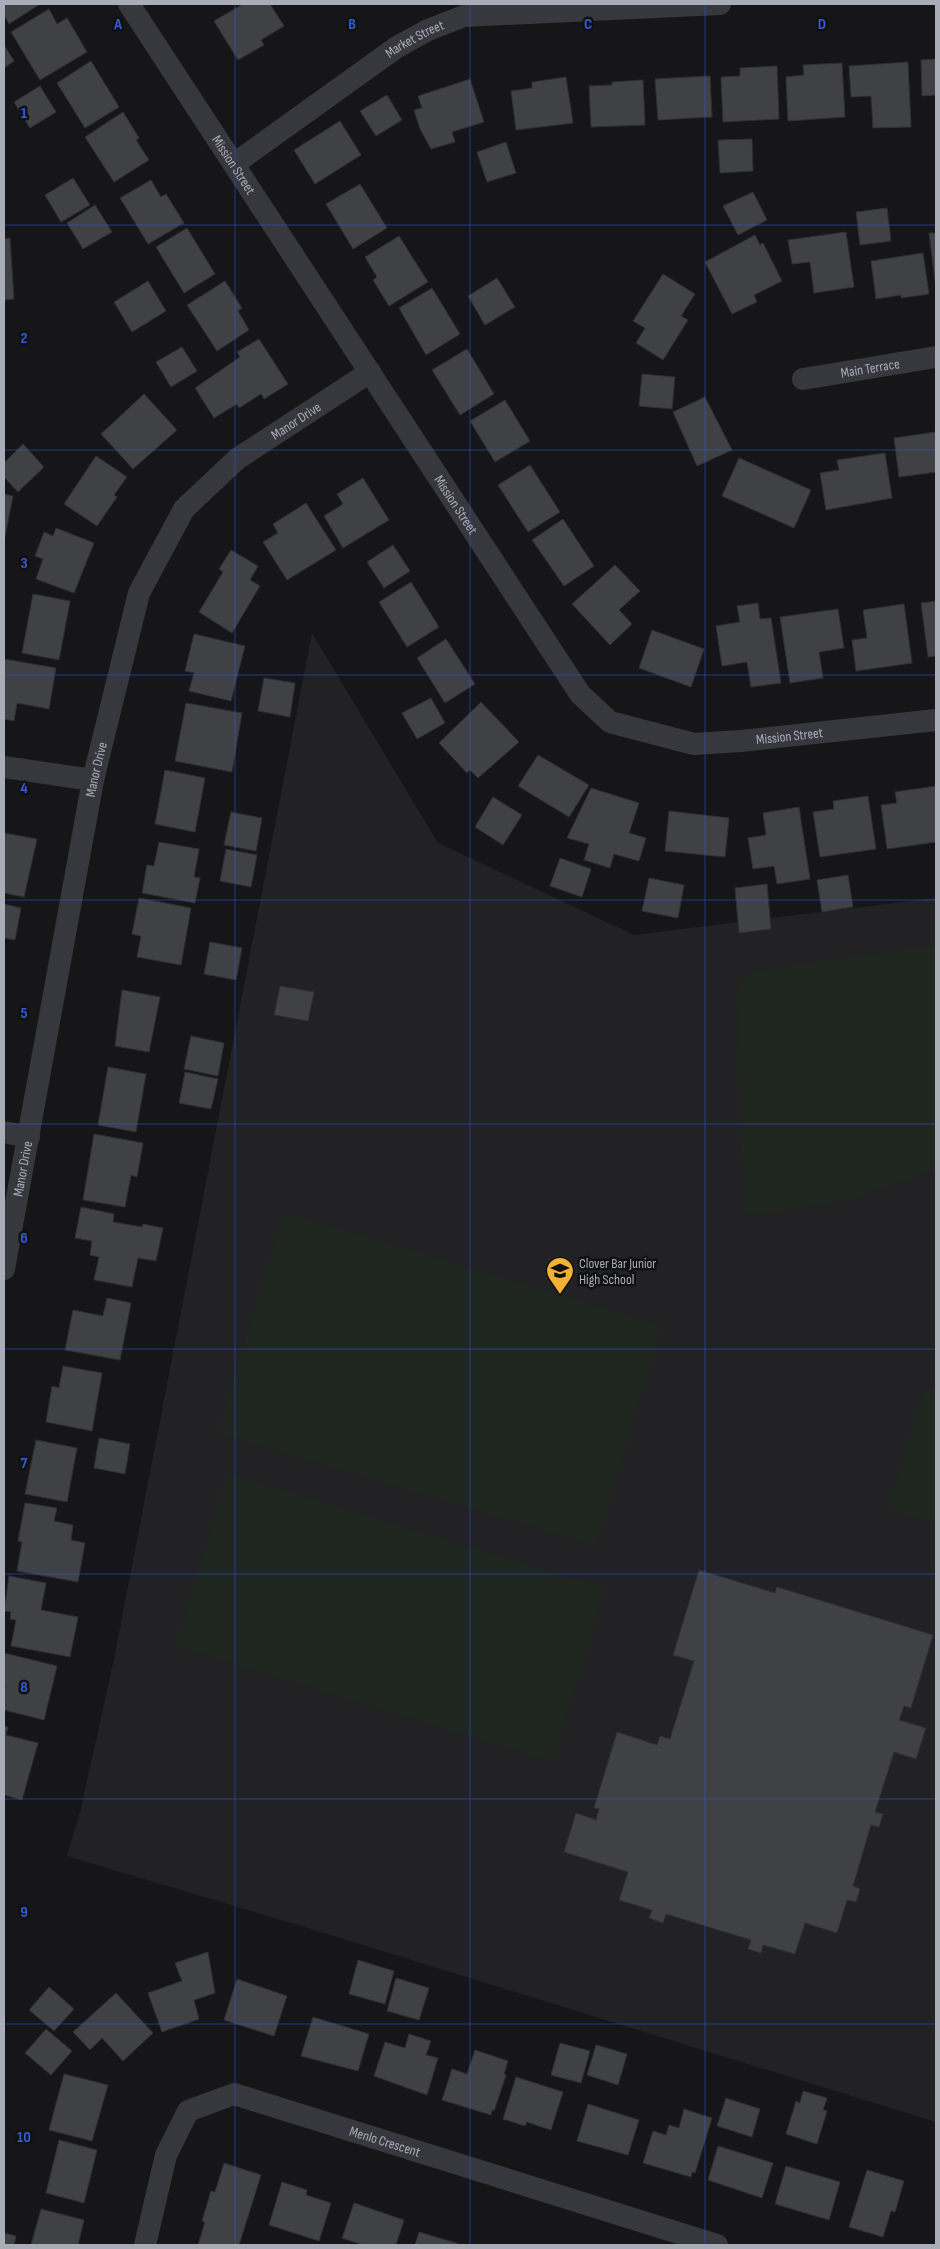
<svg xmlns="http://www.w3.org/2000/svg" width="940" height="2249" viewBox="0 0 940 2249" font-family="'Sofia Sans Condensed',sans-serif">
  <rect width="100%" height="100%" fill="#161618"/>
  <!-- built -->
  <path fill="#222225" d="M312,633L438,843L634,935L936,898V2122L311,1929L67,1856L80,1812L115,1654Z"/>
  <!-- green -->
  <path fill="#1e261f" d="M936,945V1170L852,1199L781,1212L744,1214L736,989L751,971Z
    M283,1212L662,1325L597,1546L217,1433Z
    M924,1387L936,1390V1524L887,1510Z
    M227,1473L606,1588L553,1762L175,1646Z"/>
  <!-- building -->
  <path fill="#404145" stroke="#303034" d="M4,4H40L9,24L4,15Z
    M243,4H270L284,26L261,40L264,45L238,60L214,21Z
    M49,9L57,24L67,18L87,52L40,80L11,32Z
    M4,45L14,61L4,68Z
    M936,59V95L922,96L921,60Z
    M91,61L119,107L85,128L57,83Z
    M908,62L911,127L873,128L871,96L851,97L849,66Z
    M842,63L845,117L788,121L786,77L804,75L803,65Z
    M777,66L779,119L723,122L721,77L740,76V68Z
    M710,76L712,117L658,120L655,79Z
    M566,77L573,123L516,130L511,91L532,88V82Z
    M470,79L484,122L452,132L455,142L431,149L420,129L414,110L422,108L418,96Z
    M643,80L645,125L591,127L589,86L612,85V82Z
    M40,86L56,112L30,128L14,102Z
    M387,95L402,120L376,136L360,111Z
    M123,112L139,138L136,140L149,160L114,182L85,137Z
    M340,121L361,155L315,184L294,150Z
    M752,139L753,171L720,173L718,140Z
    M506,142L516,173L487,182L477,152Z
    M73,178L90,205L61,222L45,195Z
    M151,180L161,197L166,194L184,223L148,244L120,198Z
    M360,184L387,228L353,249L326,204Z
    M753,192L767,220L738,235L723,206Z
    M95,205L112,232L83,249L67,223Z
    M887,208L891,241L860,245L856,212Z
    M187,228L215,274L184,293L156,247Z
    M846,232L854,287L814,293L810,262L792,264L788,240Z
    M929,233H936V289Z
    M755,235L760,245L763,243L782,281L754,295L757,302L732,314L705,262Z
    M399,236L428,282L389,306L373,280L377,277L365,257Z
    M10,238L14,299L4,300V239Z
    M923,253L929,294L901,298V295L876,299L871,261Z
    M663,274L695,294L681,316L688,320L663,360L636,343L645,328L633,321Z
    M497,278L515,307L485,325L468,296Z
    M148,281L166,311L132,332L114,302Z
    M225,281L242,308L238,311L249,330L217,351L187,305Z
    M432,288L460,334L426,355L399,308Z
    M259,339L288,384L264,399L261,394L239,408L237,404L214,418L195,388L240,357L237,352Z
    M182,347L197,371L171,387L156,362Z
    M467,349L494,394L460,415L432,370Z
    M642,374L675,377L672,409L639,406Z
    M144,394L177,430L133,469L101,434Z
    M705,397L732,450L697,466L673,412Z
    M505,400L530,441L495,462L470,421Z
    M936,432V472L899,477L894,438Z
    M23,444L44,467L18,492L4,477V463Z
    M885,453L892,498L826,510L820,473L839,470L837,460Z
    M96,456L127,477L114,495L117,497L97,526L64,504Z
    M739,458L811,490L794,528L722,496Z
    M530,465L560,512L528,532L498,485Z
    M363,478L389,520L343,548L324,516L343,504L337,494Z
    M4,494L13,496L5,537L4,536Z
    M306,503L336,550L287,580L263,542L278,533L273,524Z
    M563,519L594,566L564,586L532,540Z
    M56,528L94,543L74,593L36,579L43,559L35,556L44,532L53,536Z
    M393,545L410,571L384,588L367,562Z
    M231,550L258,566L250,580L260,586L232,633L199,612L223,572L219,569Z
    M615,565L640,591L619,610L632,624L610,645L572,604Z
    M411,582L439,627L407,647L379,602Z
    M33,594L70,601L59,660L22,653Z
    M936,601V656L928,657L921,603Z
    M758,603L760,619L771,618L781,683L751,687L747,662L722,666L716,626L740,622L737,606Z
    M904,604L912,663L856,671L852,640L867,638L863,610Z
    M838,609L844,648L819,652L823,678L790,683L780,617Z
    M652,630L704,649L691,687L639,668Z
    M194,634L245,646L231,701L189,691L194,673L185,671Z
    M446,639L475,684L445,703L417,658Z
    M4,659L56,668L49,709L17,703L14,721L4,719Z
    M264,678L295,683L290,717L258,711Z
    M431,698L445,723L417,739L402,713Z
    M481,702L519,742L478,778L470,770L467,773L439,743Z
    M186,703L242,713L232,772L175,761Z
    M538,755L589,785L569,817L518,786Z
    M165,770L205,778L195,832L155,824Z
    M936,786V842L887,849L881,805L897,803L895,792Z
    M591,788L639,803L629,833L646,838L639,861L614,854L610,868L584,860L589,844L567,838Z
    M868,796L876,849L820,857L813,812L834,809L833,801Z
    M493,797L522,815L503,845L475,827Z
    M799,807L810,879L777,884L774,866L753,869L748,838L766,835L763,813Z
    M669,811L729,818L725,857L665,851Z
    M231,812L262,818L256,851L224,845Z
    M4,833L37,839L24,897L4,893Z
    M159,842L199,849L194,877L200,878L195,903L142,893L147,865L154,866Z
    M226,849L257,855L251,887L220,881Z
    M560,858L591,869L582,897L550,886Z
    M848,875L853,907L822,912L817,880Z
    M649,878L684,885L678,918L642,911Z
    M767,884L771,929L739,933L735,888Z
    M139,898L191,908L181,965L137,957L141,936L132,934Z
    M4,904L21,908L15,940L4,938Z
    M210,942L242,948L236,980L204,974Z
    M280,986L314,992L308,1021L274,1015Z
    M122,990L160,997L149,1052L115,1046Z
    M191,1036L224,1043L218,1076L184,1069Z
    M108,1067L146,1074L136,1132L98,1125Z
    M185,1072L218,1079L211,1109L179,1103Z
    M94,1134L143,1143L137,1177L131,1175L125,1207L83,1200Z
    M81,1207L114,1214L113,1222L142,1227L143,1224L163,1228L156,1261L138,1258L132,1287L94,1280L99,1257L90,1255L92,1241L75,1238Z
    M107,1298L131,1303L120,1360L65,1350L73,1310L103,1316Z
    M63,1366L102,1373L92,1431L46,1422L52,1386L59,1388Z
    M99,1438L130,1444L125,1474L94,1468Z
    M36,1440L77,1448L67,1502L25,1494Z
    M25,1503L57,1508L54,1521L73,1525L71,1540L85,1543L78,1582L17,1571L22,1542L18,1541Z
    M699,1570L775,1593L777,1587L933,1635L911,1708L904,1706L899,1720L926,1728L916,1759L894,1752L875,1812L883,1814L879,1827L871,1825L853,1886L860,1889L856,1902L847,1900L837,1933L805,1923L795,1954L763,1945L761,1953L748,1949L751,1940L666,1914L663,1923L649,1918L652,1910L619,1900L628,1872L564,1852L576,1813L596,1820L599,1809L594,1808L617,1732L657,1745L660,1736L670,1739L694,1661L673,1655Z
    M9,1576L46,1583L41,1610L78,1617L70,1657L11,1646L16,1620L10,1619L11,1612L4,1611Z
    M4,1653L57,1666L44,1720L4,1710L5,1684H4Z
    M4,1726L8,1727L6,1735L38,1743L22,1800L4,1795Z
    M208,1952L215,1993L194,2000L199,2019L162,2032L148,1993L182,1981L175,1963Z
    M358,1960L394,1971L385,2004L349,1994Z
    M396,1978L429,1988L419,2020L387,2011Z
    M237,1979L287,1996L274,2036L224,2020Z
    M49,1987L74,2009L54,2031L29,2010Z
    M116,1993L153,2033L123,2061L102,2038L90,2050L73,2032Z
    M313,2017L369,2034L358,2071L301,2056Z
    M46,2029L72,2051L51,2075L25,2053Z
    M409,2034L431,2041L426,2055L438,2058L427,2095L374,2076L385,2042L405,2048Z
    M560,2043L590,2051L581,2083L551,2075Z
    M596,2045L627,2054L618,2085L587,2075Z
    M475,2050L508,2061L504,2074L506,2075L494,2111L492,2110L491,2115L442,2100L452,2069L467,2074Z
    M64,2074L108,2085L92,2141L49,2130Z
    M516,2077L563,2092L551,2130L527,2122L525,2126L503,2119Z
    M803,2091L827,2098L823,2110L827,2111L817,2144L786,2134L796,2101L800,2103Z
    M726,2098L760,2109L752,2137L717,2126Z
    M588,2104L639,2120L628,2155L577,2141Z
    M684,2109L712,2118L695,2173L692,2172L691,2177L643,2163L653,2131L666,2135L669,2125L679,2128Z
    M59,2140L97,2150L84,2203L46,2193Z
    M718,2146L773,2163L762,2198L708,2180Z
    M224,2163L261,2175L239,2245H198L205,2222L202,2221L211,2191L215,2192Z
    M786,2166L840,2182L829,2220L775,2204Z
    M867,2170L904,2181L895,2212L891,2211L883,2237L849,2227Z
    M282,2182L307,2190L306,2195L331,2203L319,2241L269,2225Z
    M354,2203L404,2220L396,2245H363L342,2238Z
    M41,2209L84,2220L78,2245H31Z
    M419,2232L463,2245H415Z
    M4,2233L16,2236L14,2245H4Z"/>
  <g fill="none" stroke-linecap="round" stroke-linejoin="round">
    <!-- minor -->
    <g stroke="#37383d" stroke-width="22">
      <path id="s1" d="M129,4L580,694L610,722L694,744L741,741L936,720"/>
      <path id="s2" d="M234,164L397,47L428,30L464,16L720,4"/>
      <path id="s3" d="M803,379L936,357"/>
      <path d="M4,767L93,780"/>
      <path d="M4,1132L29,1137"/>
      <path id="s4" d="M4,1269L93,780L139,593L184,509L237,459L370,372"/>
      <path id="s5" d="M145,2245L166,2155L188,2111L234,2094L717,2245"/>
    </g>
  </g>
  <!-- grid -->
  <path fill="none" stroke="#325cd3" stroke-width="1" stroke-opacity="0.55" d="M235,4V2245M470,4V2245M705,4V2245M4,225H936M4,450H936M4,675H936M4,900H936M4,1124H936M4,1349H936M4,1574H936M4,1799H936M4,2024H936"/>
  <!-- icons -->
  <defs>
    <symbol id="school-pin" viewBox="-11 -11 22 30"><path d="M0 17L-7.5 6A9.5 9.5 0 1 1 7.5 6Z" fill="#f2b134" stroke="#111113"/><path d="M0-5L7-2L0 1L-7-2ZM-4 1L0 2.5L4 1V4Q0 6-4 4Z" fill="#111"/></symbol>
  </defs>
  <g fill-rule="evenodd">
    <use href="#school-pin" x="544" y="1255" width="32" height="43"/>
  </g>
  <g text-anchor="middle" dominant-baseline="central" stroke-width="5" stroke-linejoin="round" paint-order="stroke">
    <!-- street labels -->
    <g font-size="14" fill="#a8adb8" stroke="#111113">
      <text stroke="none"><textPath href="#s2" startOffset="220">Market Street</textPath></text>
      <text stroke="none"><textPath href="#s1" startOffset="192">Mission Street</textPath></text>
      <text stroke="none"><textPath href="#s3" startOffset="68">Main Terrace</textPath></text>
      <text stroke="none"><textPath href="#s4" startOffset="928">Manor Drive</textPath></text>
      <text stroke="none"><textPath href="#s1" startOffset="598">Mission Street</textPath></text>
      <text stroke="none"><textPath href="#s1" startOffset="1048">Mission Street</textPath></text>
      <text stroke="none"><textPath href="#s4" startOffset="508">Manor Drive</textPath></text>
      <text stroke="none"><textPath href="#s4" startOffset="102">Manor Drive</textPath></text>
      <text stroke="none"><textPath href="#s5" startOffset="349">Menlo Crescent</textPath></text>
    </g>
    <!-- poi labels -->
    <g font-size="14" fill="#a8adb8" stroke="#111113" text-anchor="start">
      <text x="579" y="1263">Clover Bar Junior<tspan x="579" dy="16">High School</tspan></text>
    </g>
  </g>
  <g font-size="16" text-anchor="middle" font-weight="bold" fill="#325cd3" stroke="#111113" stroke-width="5" stroke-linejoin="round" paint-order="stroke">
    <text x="118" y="29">A</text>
    <text x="352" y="29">B</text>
    <text x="588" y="29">C</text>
    <text x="822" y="29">D</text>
    <text x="24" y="118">1</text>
    <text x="24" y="343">2</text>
    <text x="24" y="568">3</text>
    <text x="24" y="793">4</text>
    <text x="24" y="1018">5</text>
    <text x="24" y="1243">6</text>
    <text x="24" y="1468">7</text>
    <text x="24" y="1692">8</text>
    <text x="24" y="1917">9</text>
    <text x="24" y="2142">10</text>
  </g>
  <!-- border -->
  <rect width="940" height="2249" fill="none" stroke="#a8adb8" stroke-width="10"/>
</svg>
